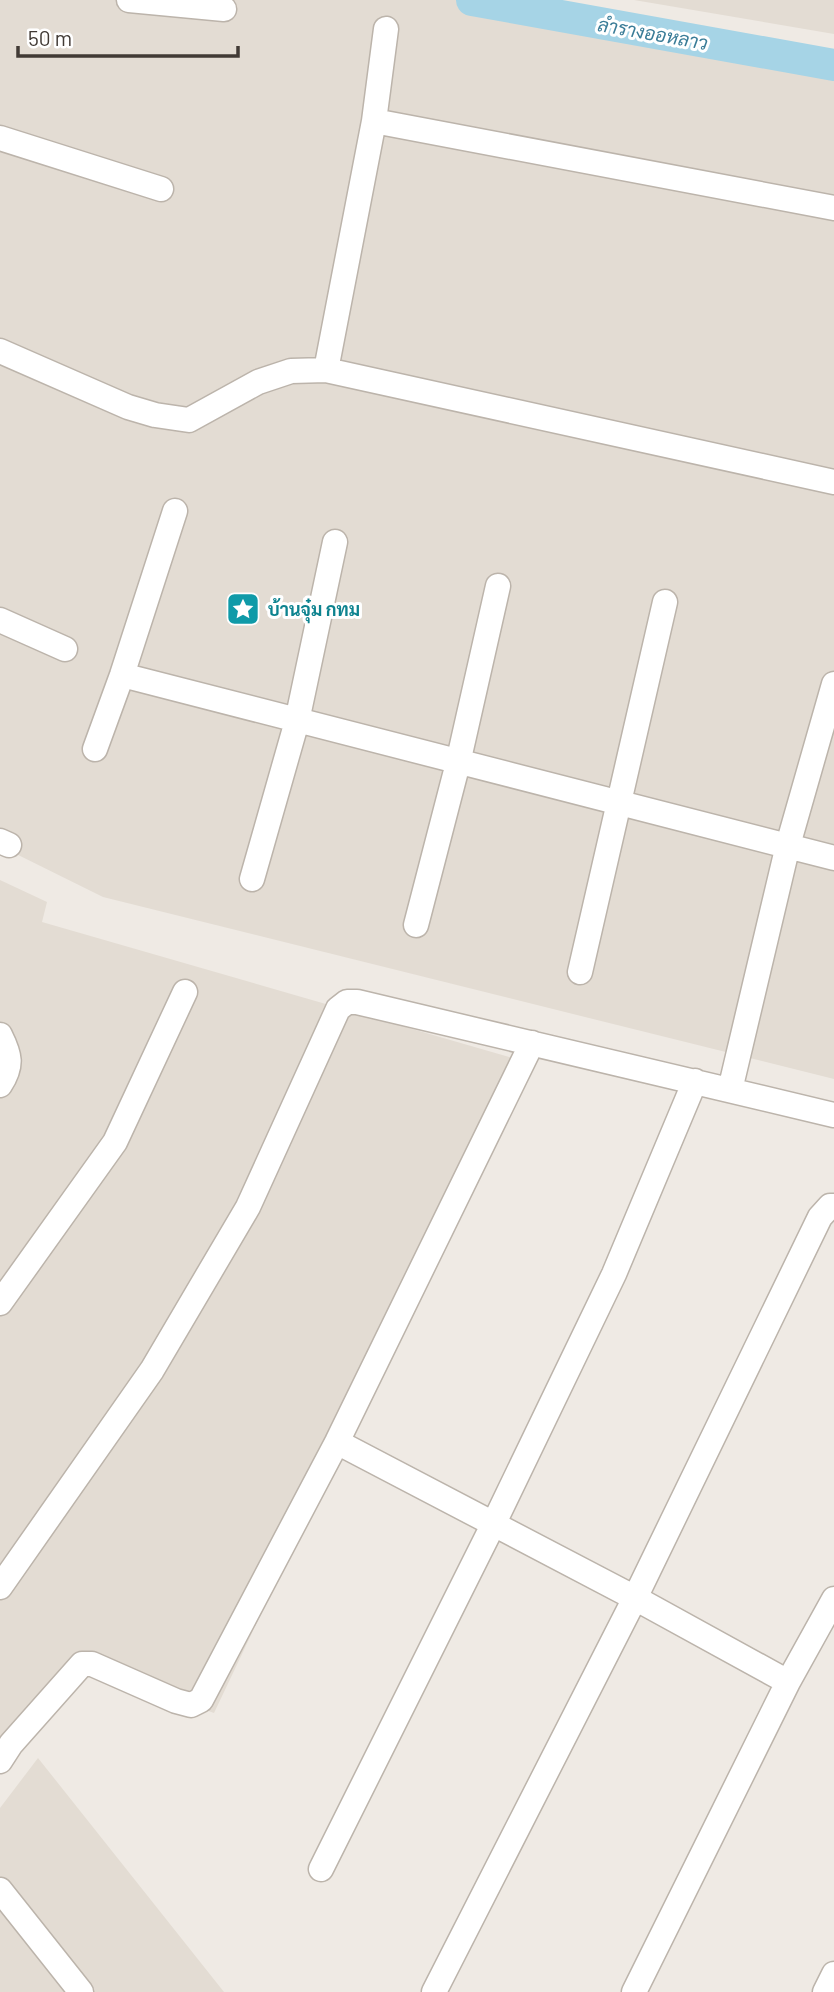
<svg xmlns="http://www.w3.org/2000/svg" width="834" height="1992" viewBox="0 0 834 1992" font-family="Barlow,Sarabun,sans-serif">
  <rect width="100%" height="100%" fill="#efeae4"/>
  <!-- residential -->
  <path fill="#e3dcd3" d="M0,0H501L834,59V1079L103,897L0,846Z
    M634,0H834V34Z
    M0,880L47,902L42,922L523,1061L214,1713L82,1665L0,1769Z
    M38,1758L224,1992H0V1808Z"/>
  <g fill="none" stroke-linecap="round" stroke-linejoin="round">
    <!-- canal -->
    <path stroke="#a6d4e6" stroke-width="32" d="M472,0L834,65"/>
    <defs>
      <path id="minor" d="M129,0L224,9
        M374,121L834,208
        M0,138L161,189
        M0,351L128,407L155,415L189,420L258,382L291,371L326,370L834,482
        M326,370L374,121L386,29
        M0,620L65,649
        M122,675L834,858
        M95,749L122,675L175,511
        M0,841L9,845
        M252,879L297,721L335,542
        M416,925L458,763L498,586
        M580,972L665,602
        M0,1035C10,1055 13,1065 0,1085
        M730,1090L788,845L834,684
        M0,1303L115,1142L185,992
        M337,1442L635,1598L788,1682
        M0,1587L152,1370L248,1207L338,1009L347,1002H357L834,1115
        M0,1761L11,1744L82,1664H92L176,1701L191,1705L201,1700L337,1442L532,1043
        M321,1869L493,1525L614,1274L695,1081
        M0,1890L81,1992
        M434,1992L635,1598L820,1217L830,1206H834
        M634,1992L788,1682L834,1599
        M825,1992L834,1974"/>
    </defs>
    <!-- minor casing -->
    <use href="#minor" stroke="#bcb4ab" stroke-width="27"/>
    <!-- minor -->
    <use href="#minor" stroke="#fff" stroke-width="24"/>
  </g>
  <!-- icons -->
  <defs>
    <symbol id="sight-square" viewBox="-11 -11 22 22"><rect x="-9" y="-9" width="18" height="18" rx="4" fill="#0f9aa8" stroke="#fff"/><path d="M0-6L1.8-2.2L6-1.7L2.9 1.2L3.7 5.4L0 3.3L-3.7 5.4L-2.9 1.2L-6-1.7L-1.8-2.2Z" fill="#fff"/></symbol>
  </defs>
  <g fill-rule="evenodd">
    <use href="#sight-square" x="224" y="590" width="38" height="38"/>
  </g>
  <g text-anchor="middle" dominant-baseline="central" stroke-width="6" stroke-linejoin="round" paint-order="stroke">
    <!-- culture labels -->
    <g font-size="18" font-weight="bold" fill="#0d838f" stroke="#fff" text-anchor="start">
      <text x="268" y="609">บ้านจุ๋ม กทม</text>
    </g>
    <!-- water labels -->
    <g font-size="19" font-style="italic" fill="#3a7c97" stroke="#fff">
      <text transform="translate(653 33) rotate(10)">ลำรางออหลาว</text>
    </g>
  </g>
  <!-- scale -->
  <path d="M18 46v10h220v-10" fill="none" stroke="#413a35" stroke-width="3.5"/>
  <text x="28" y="46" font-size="21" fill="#413a35" stroke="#ffffff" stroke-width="5" paint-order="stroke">50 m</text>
</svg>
